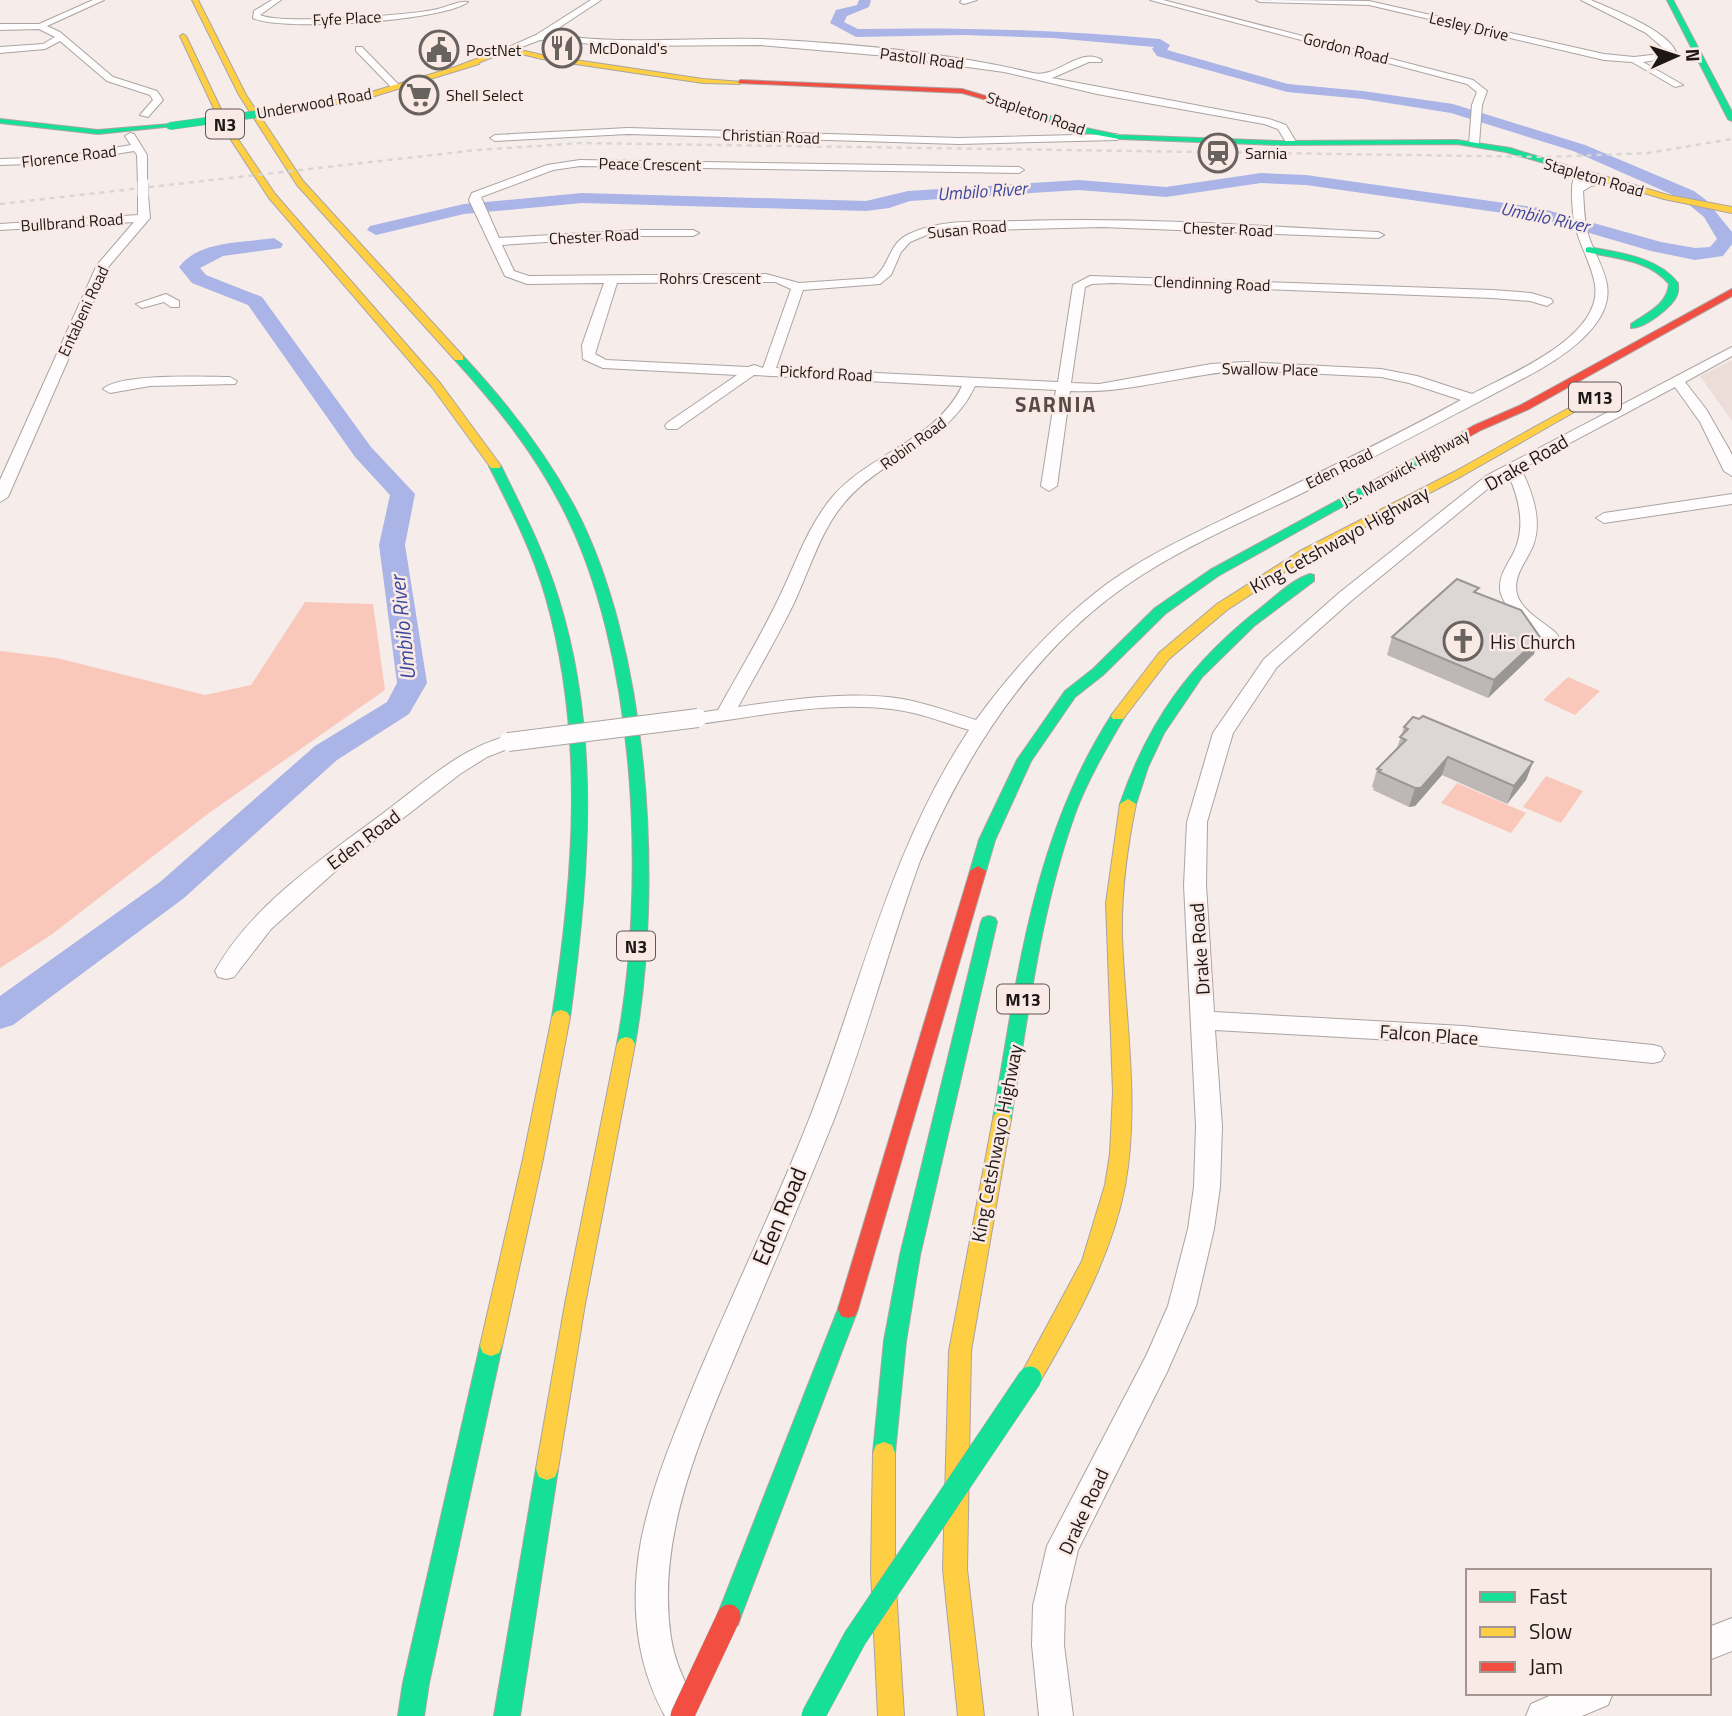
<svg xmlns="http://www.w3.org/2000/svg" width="1732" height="1716" viewBox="0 0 1732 1716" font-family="'Titillium Web',sans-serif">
  <rect width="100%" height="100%" fill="#f6edea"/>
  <!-- built -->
  <path fill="#edddd8" d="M1732,360V421L1700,376Z"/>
  <!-- green -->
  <path fill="#f9c8ba" d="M305,602L373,604L385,690L209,813L51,935L0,968V651L57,658L205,695L251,685Z
    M1568,677L1600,691L1575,715L1543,700Z
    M1546,776L1583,791L1561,823L1523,807Z
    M1457,783L1526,813L1511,833L1441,803Z"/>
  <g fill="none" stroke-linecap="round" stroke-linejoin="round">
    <!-- river -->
    <path fill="#aab4e6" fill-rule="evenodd" d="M859,0H871L869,7L847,16L844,22L858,29C960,27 1059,30 1160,39L1170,45L1167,50L1288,84L1363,91L1453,104L1585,145L1694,191L1706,200L1732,232V244L1723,256L1695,260L1651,251L1538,218L1306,185L1261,183L1166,197L1079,190L910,201L889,208L866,211L582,203L464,214L376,235L367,230L370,226L464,204L582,193L866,201L908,191L1079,180L1166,187L1261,173L1306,175L1540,208L1661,242L1695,248L1710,247L1717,239L1704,217L1682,199L1573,151L1451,113L1363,99L1287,92L1157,56L1152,49L1154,47L1053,38L963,35L856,37L830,23L836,10L857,5Z
      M274,238L283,244L281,248L223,256L200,268L206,275L262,297L371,447L415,494L405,545L427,683L409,714L337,760L184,898L13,1025L0,1029V996L160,882L315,746L387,702L397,683L379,545L390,495L355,457L248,305L192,283L179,267C199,240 244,243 274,238Z"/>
    <defs>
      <path id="street" d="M93,0H104L47,26L60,32L113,77L157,91L163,100L148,117L140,115L153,100L150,95L107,81L60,41L45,49L0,53V47L43,44L55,37L39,29L0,30V24H39Z
        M272,0H281L260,15C280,25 406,15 433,10C444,8 460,0 468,2C444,21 281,32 253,18L254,11Z
        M591,0H601L548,35C572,37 597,40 622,40C668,41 714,38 760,39C847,43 949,53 1033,73C1056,79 1080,46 1102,60L1101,62H1089L1052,78L1269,119L1286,125L1296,142L1287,144L1278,129L1264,124L1097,94L1004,72L887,56L760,45L620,46L540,40L511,51L504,49L536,35Z
        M962,0H977L964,4L960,2Z
        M1150,0H1163L1473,80L1487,91L1482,105L1479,144L1474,147L1469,144L1472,105L1477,92L1467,84Z
        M1256,0L1369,1L1604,54L1634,57L1669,53L1646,33L1581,0H1591C1613,10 1676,33 1677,57L1643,62L1683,85L1675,87L1632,62L1604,60L1369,5L1260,2Z
        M356,47H362L398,84V88H392L356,51Z
        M628,128L959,138L1117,134L1122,137L1117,140L959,144L628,134L495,141L490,138L495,135Z
        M130,133L134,134L147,155V185L138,183L137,155L134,151L60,163L0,165V159L60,157L131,145L125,136Z
        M580,160L1019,167L1024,170L1019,173L580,166L553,170L481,197L499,238L636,230H693L699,233L693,236H636L502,245L514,271L529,276L766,274L799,283L873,278C890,267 888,243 909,234C943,218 984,222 1020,221C1139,217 1259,226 1378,232L1384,235L1378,238L1102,227L950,231L929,234L910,242L901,252L891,275L880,284L803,290L776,368L1058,382L1073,285L1090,276L1492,290L1531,293L1551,299L1553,302L1547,306L1530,301L1492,298L1113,283L1092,284L1085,287L1071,383L1099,384L1211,364L1245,362L1381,369L1417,376L1472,394C1508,375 1603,337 1595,285C1591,260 1575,239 1573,213C1572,199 1570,184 1576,171L1580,170L1585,173L1583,181L1610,178L1615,181L1591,186L1583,191C1584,205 1584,220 1588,234C1593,251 1604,267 1607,285C1614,327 1555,362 1524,378C1455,414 1386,451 1317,486C1258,515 1197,540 1142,575C1037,642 968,748 920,861C889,947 866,1036 833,1122C804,1194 773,1266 743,1337C704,1431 655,1533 671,1638C675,1664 686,1683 696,1707L692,1716H665C635,1662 630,1601 641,1541C652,1485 675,1432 696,1380C733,1292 775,1206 810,1117C861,986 890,849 969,730C943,722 918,712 891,709C827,701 761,716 698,724L689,718L691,714L718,710C738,674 759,639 777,602C795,566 807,526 834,495C873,452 936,440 962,386L754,375L677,429H667L665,426L667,423L737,375L603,368L583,359L582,345L604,283L527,284L505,276L469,200L472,193L547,165ZM775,282L791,289L763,368L754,365L748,367L606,360L595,354L617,283ZM1245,370L1381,377L1409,383L1461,400C1393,437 1323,471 1253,505C1204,529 1153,551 1108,583C1057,621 1014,668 976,720C947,711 918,700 888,697C838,692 787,700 738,707C757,672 777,638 794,603C810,569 820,531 845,502C884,456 948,444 975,386L1056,390L1041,486L1049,491L1057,486L1070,391C1129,394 1186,374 1245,370Z
        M143,192L148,195L150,218L109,266L8,497L0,502V480L97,265L134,222L0,230V224L138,215V195Z
        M166,294L179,301V307H171L164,302L142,308L136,304Z
        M1732,347V356L1685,382L1706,409L1729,449L1732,455V476L1724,471L1700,422L1675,387L1521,469C1532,491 1542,519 1534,543C1529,559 1512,575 1517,594C1521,610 1543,622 1555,632L1558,636L1555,640C1537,644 1501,607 1500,589C1499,576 1507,565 1513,554C1526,529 1520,501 1509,476L1496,482L1351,601L1277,667L1233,733L1207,822L1206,885L1214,1012L1463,1026L1653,1045L1661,1047L1665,1054L1661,1061L1653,1063L1463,1044L1215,1030L1222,1126L1220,1187L1214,1229L1196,1306L1167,1372L1078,1550L1065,1606L1064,1645L1073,1716H1039L1032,1645L1033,1606L1047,1546L1147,1354L1168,1306L1188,1229L1194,1187L1196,1126L1184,885L1187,822L1213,733L1264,659L1339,593L1486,476Z
        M230,377L237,381L235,384L150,386L110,393L103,389C121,373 204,377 230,377Z
        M1732,494V504L1604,523L1596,518L1604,513Z
        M508,736L515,738L518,742L515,746L487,757L460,774L339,868L271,929L234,977L226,979L218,977L215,971C253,903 325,857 386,811C425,782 460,748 508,736Z
        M1732,1618V1651L1709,1660V1627Z
        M1556,1693H1613L1608,1705L1582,1716H1526L1531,1704Z"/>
      <path id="fast" d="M1667,0H1673L1732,112V121L1728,119Z
        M1012,103L1081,127L1119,135L1279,141L1457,140L1510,148L1594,174L1590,176L1506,152L1457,144L1279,145L1119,139L1076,131L1009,107Z
        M0,119L98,130L170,124L174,126L98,134L0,123Z
        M1589,247C1620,253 1658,257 1678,283C1678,287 1679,291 1677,295C1673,307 1643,329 1631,328V324C1647,313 1667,305 1669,284C1650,260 1614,258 1586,252V248Z
        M455,356H463C505,401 543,449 573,504C650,647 663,886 635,1044L632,1049L626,1051L620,1049L617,1044C647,886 637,649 561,505C533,451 496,405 455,360Z
        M1421,455L1431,457L1218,576L1165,614L1103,675L1075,697L1031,761L995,840L986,871L978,876L972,875L970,871L979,840L1017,760L1065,691L1093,669L1155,608L1210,570Z
        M495,463L501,466C522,509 544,551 558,597C601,733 589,878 570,1017L567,1022H555L552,1017C574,877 585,736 546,598C533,552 511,509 489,466Z
        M1310,574L1314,575V581L1254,626L1202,677L1164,733L1148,767L1136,804L1128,809L1123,808L1120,804C1149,720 1191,662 1262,607C1276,596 1293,579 1310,574Z
        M1118,712L1125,716C1107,747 1089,777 1076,811C1040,910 1028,1016 1011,1119L1009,1124L1002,1127L995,1124L993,1119C1017,979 1033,835 1113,713Z
        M989,916L995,918L997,922L920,1255L906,1341L895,1453L892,1461L884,1464L876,1461L873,1453L884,1341L900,1255L981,922L983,918Z
        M848,1300L855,1302L858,1309L741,1616L738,1625L729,1628L720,1625L717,1616L838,1309L841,1302Z
        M491,1336L499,1339L502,1346L429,1683L424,1716H398L403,1683L480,1346L483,1339Z
        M547,1458L555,1461L558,1469L520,1716H494L536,1469L539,1461Z"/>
      <path id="slow" d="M192,0H198L246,95L303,181L463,356V360H455L297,185L239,95Z
        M183,34L186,36L229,126L275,194L440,383L501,466L499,468H491L432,387L269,198L222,126L180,36Z
        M508,47L542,55L703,79L743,82L740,84L703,83L542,59L509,51L480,62L479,64L365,99L301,110L297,108L361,95L455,67Z
        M1590,172L1668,195L1732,207V213L1664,199L1587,176Z
        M1567,409L1576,411L1462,476L1308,557L1227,610L1169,659L1123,719H1113L1111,716L1113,713L1159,653L1217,604L1300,551L1454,472Z
        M1128,799L1136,804C1127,848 1121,892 1122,936C1125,1019 1140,1103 1125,1186C1111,1258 1074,1323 1038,1385L1030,1388L1022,1385L1019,1378L1082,1261L1105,1185L1110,1154L1113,1092L1106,903L1120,804Z
        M561,1010L567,1012L570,1017L543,1159L502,1346L499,1353L491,1356L483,1353L480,1346L523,1159L552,1017L555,1012Z
        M626,1037L632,1039L635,1044L585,1304L558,1469L555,1477L547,1480L539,1477L536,1469L565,1304L617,1044L620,1039Z
        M1002,1111L1009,1114L1011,1119L971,1351L967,1569L984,1716H958L943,1569L949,1351L993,1119L995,1114Z
        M884,1442L892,1445L895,1453V1571L904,1716H878L871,1571L873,1453L876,1445Z"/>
      <path id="jam" d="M740,80L962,89L1016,105L1012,107L962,93L738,83Z
        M1732,289V296L1529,409L1481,430L1429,459L1419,457L1473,426L1521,405Z
        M978,866L986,871L858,1309L855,1316L848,1318L841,1316L838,1309L970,871Z"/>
    </defs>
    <!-- street casing -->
    <use href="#street" stroke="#aaa4a2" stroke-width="2"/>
    <!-- fast casing -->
    <use href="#fast" stroke="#aaa4a2" stroke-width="2"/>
    <!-- slow casing -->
    <use href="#slow" stroke="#aaa4a2" stroke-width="2"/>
    <!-- jam casing -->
    <use href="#jam" stroke="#aaa4a2" stroke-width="2"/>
    <!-- street -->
    <use href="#street" fill="#fefcfc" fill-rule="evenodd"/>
    <!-- fast -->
    <use href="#fast" fill="#16e098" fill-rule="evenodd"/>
    <!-- slow -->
    <use href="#slow" fill="#ffcf43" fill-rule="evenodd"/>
    <!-- jam -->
    <use href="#jam" fill="#f24e42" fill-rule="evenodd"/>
    <!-- rail -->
    <path stroke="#d8d6d5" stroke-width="2.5" stroke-dasharray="5 5" stroke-linecap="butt" d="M0,204L477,150L581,143L1547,157L1648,153L1732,139"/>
    <defs>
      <path id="street-bridge-far1" d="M143,183V195"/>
      <path id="street-bridge" d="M508,742L698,718"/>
      <path id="fast-bridge-far1" d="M170,126L301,108"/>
      <path id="fast-bridge" d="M813,1716L855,1638L1030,1378"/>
      <path id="jam-bridge" d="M682,1716L729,1616"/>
    </defs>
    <!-- street-bridge-far1 casing -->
    <use href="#street-bridge-far1" stroke="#aaa4a2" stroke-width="12" stroke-linecap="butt"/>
    <!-- street-bridge casing -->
    <use href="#street-bridge" stroke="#aaa4a2" stroke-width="20" stroke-linecap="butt"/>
    <!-- fast-bridge-far1 casing -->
    <use href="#fast-bridge-far1" stroke="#aaa4a2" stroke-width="8" stroke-linecap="butt"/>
    <!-- fast-bridge casing -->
    <use href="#fast-bridge" stroke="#aaa4a2" stroke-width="24" stroke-linecap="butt"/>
    <!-- jam-bridge casing -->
    <use href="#jam-bridge" stroke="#aaa4a2" stroke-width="24" stroke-linecap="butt"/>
    <!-- street-bridge-far1 -->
    <use href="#street-bridge-far1" stroke="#fefcfc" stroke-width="11"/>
    <!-- street-bridge -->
    <use href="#street-bridge" stroke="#fefcfc" stroke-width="18"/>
    <!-- fast-bridge-far1 -->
    <use href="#fast-bridge-far1" stroke="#16e098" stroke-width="7"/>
    <!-- fast-bridge -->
    <use href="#fast-bridge" stroke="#16e098" stroke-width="23"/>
    <!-- jam-bridge -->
    <use href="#jam-bridge" stroke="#f24e42" stroke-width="23"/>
  </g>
  <!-- wall -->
  <path fill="#bdb8b6" d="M1477,593L1534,654L1488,698L1387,655L1392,637Z
    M1404,727L1533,762L1526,780L1507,804L1442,775L1415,806L1409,807L1373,790L1374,788L1372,787L1377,769L1397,748Z"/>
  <!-- shaded-wall -->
  <path fill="#9a9694" d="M1540,637L1534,654L1488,698L1494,680Z
    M1448,757L1442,775L1415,806L1409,807L1415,788Z
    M1533,762L1526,780L1507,804L1514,786Z"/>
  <!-- building -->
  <path fill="#dcd6d4" stroke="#9a9694" stroke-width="2" d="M1457,579L1479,588L1474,592L1521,610L1540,637L1494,680L1392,637Z
    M1423,716L1533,762L1514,786L1448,757L1421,788H1415L1379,772L1381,770L1377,769L1406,740L1400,737L1408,729L1404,727L1413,717L1419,719Z"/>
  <!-- icons -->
  <defs>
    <symbol id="restaurant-ring" viewBox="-11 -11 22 22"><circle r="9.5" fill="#faeae6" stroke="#696360" stroke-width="1.5"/><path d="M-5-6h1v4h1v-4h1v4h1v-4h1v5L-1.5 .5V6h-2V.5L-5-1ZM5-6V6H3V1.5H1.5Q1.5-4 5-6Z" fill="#696360"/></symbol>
    <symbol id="civic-ring" viewBox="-11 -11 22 22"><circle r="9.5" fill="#faeae6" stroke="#696360" stroke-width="1.5"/><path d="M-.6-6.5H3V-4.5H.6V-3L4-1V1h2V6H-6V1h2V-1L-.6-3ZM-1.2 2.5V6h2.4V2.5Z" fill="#696360"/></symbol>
    <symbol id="supermarket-ring" viewBox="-11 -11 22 22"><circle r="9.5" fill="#faeae6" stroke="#696360" stroke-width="1.5"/><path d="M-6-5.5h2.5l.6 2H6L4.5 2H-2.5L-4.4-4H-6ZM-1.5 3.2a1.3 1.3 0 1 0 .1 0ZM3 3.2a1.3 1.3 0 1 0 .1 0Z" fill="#696360"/></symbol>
    <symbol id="station-ring" viewBox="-11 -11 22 22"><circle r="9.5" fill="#faeae6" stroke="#696360" stroke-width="1.5"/><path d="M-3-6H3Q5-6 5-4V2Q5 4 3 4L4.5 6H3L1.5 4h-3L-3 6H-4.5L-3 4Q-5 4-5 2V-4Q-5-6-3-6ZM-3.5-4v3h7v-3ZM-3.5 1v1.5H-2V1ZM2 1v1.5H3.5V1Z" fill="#696360"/></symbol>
    <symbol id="church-ring" viewBox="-11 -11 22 22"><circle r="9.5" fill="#faeae6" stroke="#696360" stroke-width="1.5"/><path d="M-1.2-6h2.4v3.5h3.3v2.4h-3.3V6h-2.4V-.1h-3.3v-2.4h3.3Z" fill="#696360"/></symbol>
  </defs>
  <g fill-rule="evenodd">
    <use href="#restaurant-ring" x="540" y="26" width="44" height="44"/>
    <use href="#civic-ring" x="417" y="28" width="44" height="44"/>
    <use href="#supermarket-ring" x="397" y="73" width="44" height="44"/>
    <use href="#station-ring" x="1196" y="131" width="44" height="44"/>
    <use href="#church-ring" x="1441" y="619" width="44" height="44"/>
  </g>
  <g text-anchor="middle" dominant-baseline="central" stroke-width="5" stroke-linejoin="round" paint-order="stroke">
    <!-- far-street labels -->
    <g font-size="16" fill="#1d1816" stroke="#faeae6">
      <text transform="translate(347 18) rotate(-3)">Fyfe Place</text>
      <text transform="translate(1469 26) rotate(13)">Lesley Drive</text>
      <text transform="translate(1346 48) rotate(14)">Gordon Road</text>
      <text transform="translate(922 58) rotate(7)">Pastoll Road</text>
      <text transform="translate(314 103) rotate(-10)">Underwood Road</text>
      <text transform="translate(1036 113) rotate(19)">Stapleton Road</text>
      <text transform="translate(771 136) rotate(2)">Christian Road</text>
      <text transform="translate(69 156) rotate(-7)">Florence Road</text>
      <text transform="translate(650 164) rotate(1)">Peace Crescent</text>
      <text transform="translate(1594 177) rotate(16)">Stapleton Road</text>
      <text transform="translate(72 222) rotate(-4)">Bullbrand Road</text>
      <text transform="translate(967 229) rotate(-5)">Susan Road</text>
      <text transform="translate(1228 229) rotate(2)">Chester Road</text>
      <text transform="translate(594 236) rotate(-3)">Chester Road</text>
      <text x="710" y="278">Rohrs Crescent</text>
      <text transform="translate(1212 283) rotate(2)">Clendinning Road</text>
      <text transform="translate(83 311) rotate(-65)">Entabeni Road</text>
      <text transform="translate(1270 369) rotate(1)">Swallow Place</text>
      <text transform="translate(826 373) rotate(3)">Pickford Road</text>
      <text transform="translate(913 443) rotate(-36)">Robin Road</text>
      <text transform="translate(1339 468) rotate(-26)">Eden Road</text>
      <text transform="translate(1405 468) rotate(-29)">J.S. Marwick Highway</text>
    </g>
    <!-- far-poi labels -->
    <g font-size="16" fill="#1d1816" stroke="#faeae6" text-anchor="start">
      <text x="589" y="48">McDonald's</text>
      <text x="466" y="50">PostNet</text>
      <text x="446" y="95">Shell Select</text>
      <text x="1245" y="153">Sarnia</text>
    </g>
    <!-- shield labels -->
    <g fill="#faeae6" stroke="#5f5754" stroke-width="2">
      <rect x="206" y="109.5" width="38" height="29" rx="5"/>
      <rect x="1569" y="382.5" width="52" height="29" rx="5"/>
      <rect x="617" y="931.5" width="38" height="29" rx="5"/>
      <rect x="997" y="984.5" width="52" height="29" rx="5"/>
    </g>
    <g font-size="18" font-weight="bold" fill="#1d1816">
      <text x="225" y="124">N3</text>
      <text x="1595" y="397">M13</text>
      <text x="636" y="946">N3</text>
      <text x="1023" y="999">M13</text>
    </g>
    <!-- far-water labels -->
    <g font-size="18" font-style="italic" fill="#3b489f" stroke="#faeae6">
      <text transform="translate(982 191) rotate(-4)">Umbilo River</text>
      <text transform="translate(1545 217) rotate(12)">Umbilo River</text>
    </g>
    <!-- street labels -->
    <g font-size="19" fill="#1d1816" stroke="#faeae6">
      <text transform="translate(1526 462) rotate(-30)">Drake Road</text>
      <text transform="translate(1339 539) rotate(-29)">King Cetshwayo Highway</text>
      <text transform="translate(363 839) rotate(-37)">Eden Road</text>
      <text transform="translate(1199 949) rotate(-94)">Drake Road</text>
      <text transform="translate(1429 1034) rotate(4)">Falcon Place</text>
      <text transform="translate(996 1143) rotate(-79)">King Cetshwayo Highway</text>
      <text transform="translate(1083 1511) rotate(-65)">Drake Road</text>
    </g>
    <!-- poi labels -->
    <g font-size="19" fill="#1d1816" stroke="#faeae6" text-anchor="start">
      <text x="1490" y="641">His Church</text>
    </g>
    <!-- far-district labels -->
    <g font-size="21" font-weight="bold" letter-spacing="2" fill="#574a47" stroke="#faeae6">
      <text x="1056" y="404">SARNIA</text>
    </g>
    <!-- water labels -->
    <g font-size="21" font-style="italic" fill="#3b489f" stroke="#faeae6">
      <text transform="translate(402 628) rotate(-96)">Umbilo River</text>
    </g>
    <!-- near-street labels -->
    <g font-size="23" fill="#1d1816" stroke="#faeae6">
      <text transform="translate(779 1216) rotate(-67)">Eden Road</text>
    </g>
  </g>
  <!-- legend -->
  <rect x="1466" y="1569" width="245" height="126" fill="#faeae6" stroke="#a29693" stroke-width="2"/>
  <rect x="1480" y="1592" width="35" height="10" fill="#16e098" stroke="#a29693" stroke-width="2"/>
  <text x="1529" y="1604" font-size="21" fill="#1d1816">Fast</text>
  <rect x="1480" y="1627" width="35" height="10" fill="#ffcf43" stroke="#a29693" stroke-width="2"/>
  <text x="1529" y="1639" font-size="21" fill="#1d1816">Slow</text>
  <rect x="1480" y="1662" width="35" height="10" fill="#f24e42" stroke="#a29693" stroke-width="2"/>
  <text x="1529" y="1674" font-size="21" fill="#1d1816">Jam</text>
  <!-- north arrow -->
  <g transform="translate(1676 56) rotate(87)" stroke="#faeae6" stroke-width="5" paint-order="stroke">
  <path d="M0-5L12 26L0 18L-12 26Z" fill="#1d1816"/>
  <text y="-10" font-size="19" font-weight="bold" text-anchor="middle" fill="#1d1816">N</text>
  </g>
</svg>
